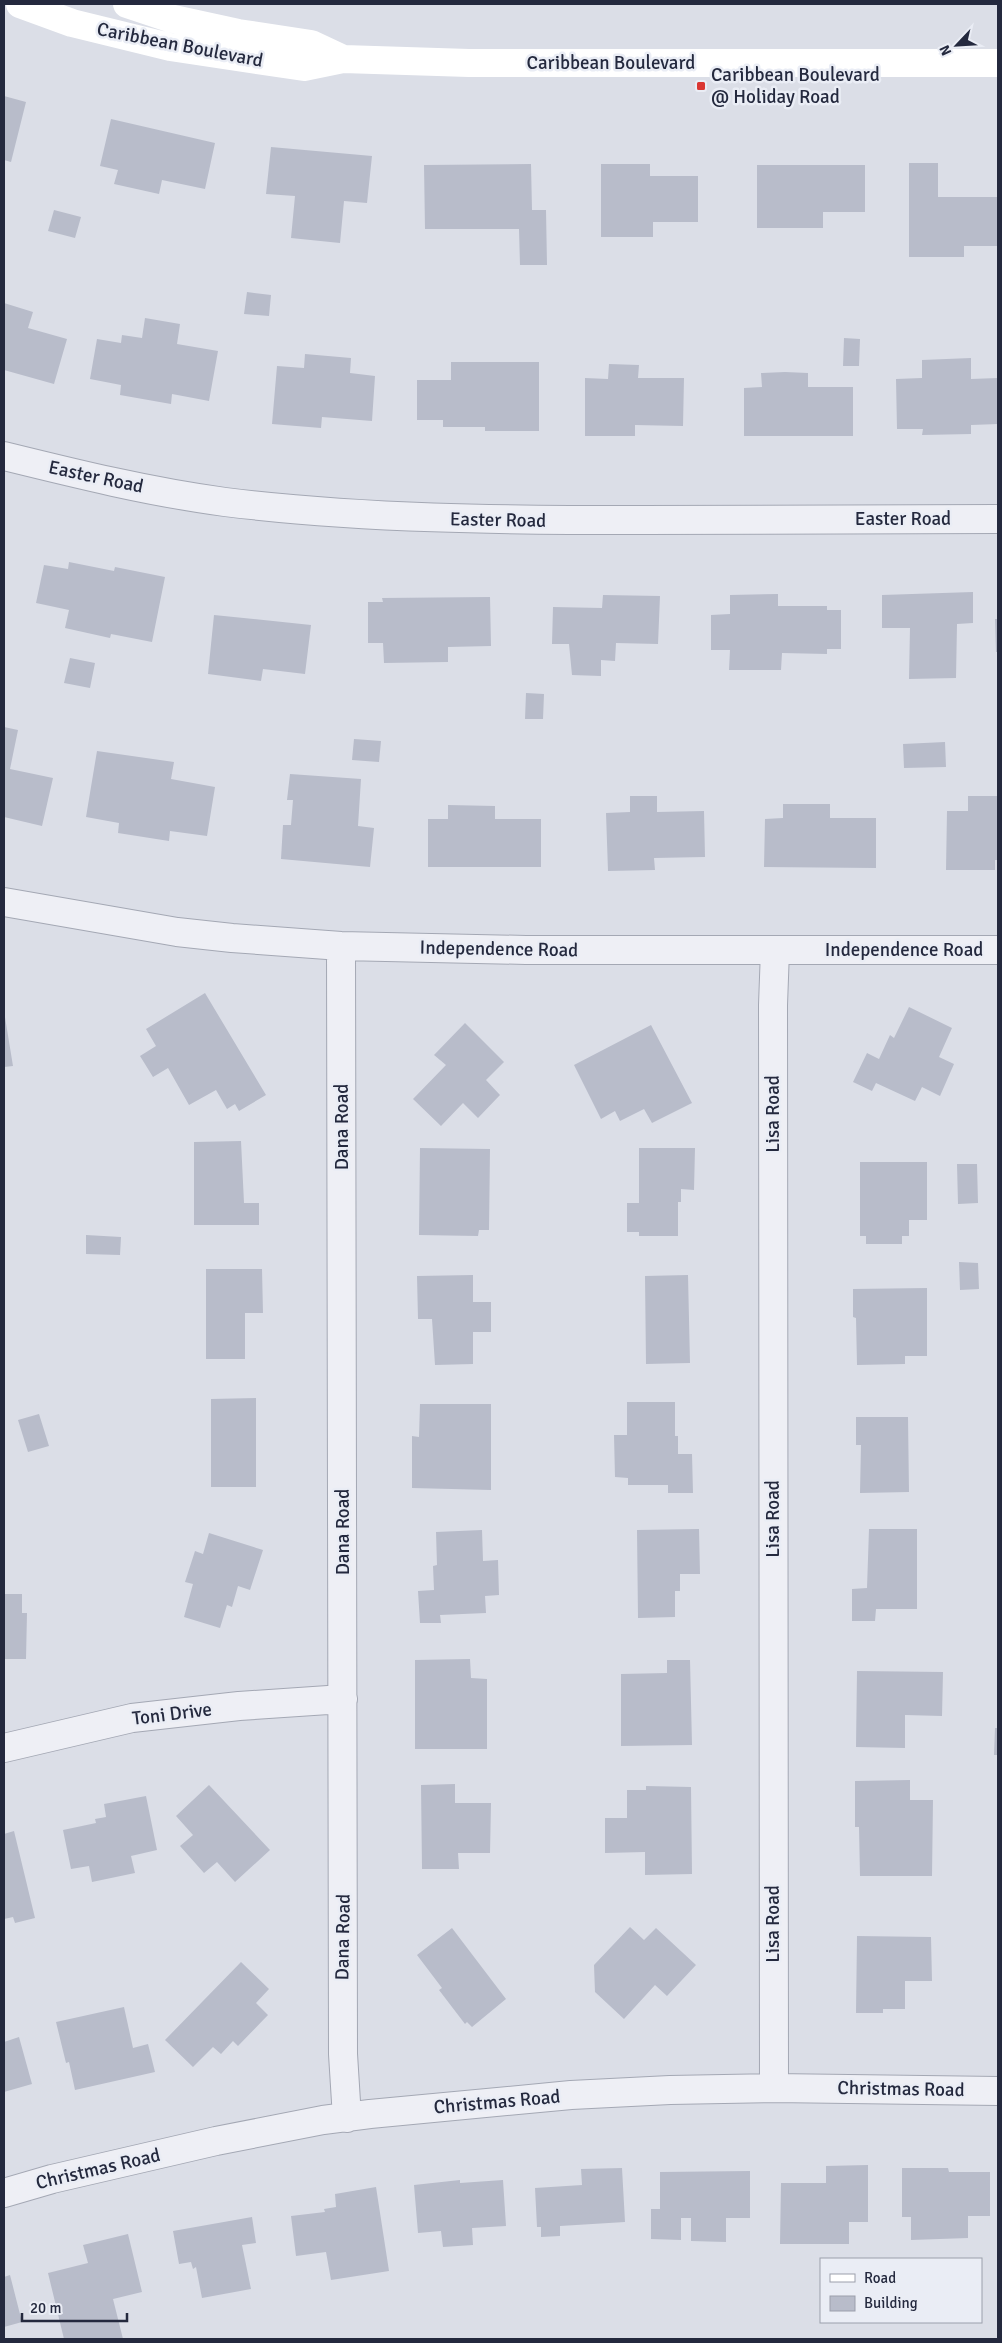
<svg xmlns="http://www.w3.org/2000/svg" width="1002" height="2343" viewBox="0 0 1002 2343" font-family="Signika,sans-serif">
  <rect width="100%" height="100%" fill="#dbdee7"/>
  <!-- building -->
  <path fill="#b8bcca" d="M4,96L26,102L11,162L4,160Z
    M111,119L215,143L205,189L162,180L159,194L114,184L118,170L100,166Z
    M271,147L372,156L367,203L344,201L340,243L291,238L295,196L266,194Z
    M909,163H938V197H998V246H964V257H909Z
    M531,164L532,210H546L547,265H520L519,229H425L424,165Z
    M601,164H650V176H698V222H653V237H601Z
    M757,165H865V212H823V228H757Z
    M54,210L81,217L75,238L48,231Z
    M247,292L271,295L269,316L244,314Z
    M4,303L33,312L28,328L67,339L54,384L4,370Z
    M145,318L180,324L177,344L218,351L209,401L172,394L171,404L120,395L121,385L90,379L97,339L121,343L122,335L142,338Z
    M844,338L860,339L859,366H843Z
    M305,354L351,358L350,373L375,376L372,421L322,417L321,428L272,424L277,366L304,368Z
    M971,358V379L998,378V424L971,425V434L922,435L923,429H897L896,379L922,378V360Z
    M451,362H539V431H485V427H443V420H417V380H451Z
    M609,364L639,365L638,378H684L683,426L635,425V436H585V378L608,379Z
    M785,372L808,373V387H853V436H744V388L762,387L761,373Z
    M69,562L114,571L115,567L165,577L152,642L111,634L110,638L65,628L69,610L36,603L44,565L68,569Z
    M973,592V623L957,624L956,678L909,679L910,628H882V595Z
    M778,594V606H827V610H841V649H827V654L782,653L781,670H729L730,650H711V615L730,614V595Z
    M603,595L660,596L658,644L616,643L615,661L601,660V676L572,675L569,644H552L553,607L602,608Z
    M490,597L491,646L448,647V662L384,663L383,643H368V602H383L382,598Z
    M214,615L311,625L305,674L263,669L261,681L208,674Z
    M995,619H998V652H996Z
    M70,658L95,663L90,688L64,683Z
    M526,693L544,694L543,719H525Z
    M4,727L18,730L10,769L53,778L42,826L4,817Z
    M354,739L381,741L379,762L352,760Z
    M945,742L946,767L904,768L903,744Z
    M97,751L174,762L171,779L215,787L207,836L170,831L169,841L118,833L119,823L86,817Z
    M290,774L361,779L358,826L374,828L370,867L281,859L283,825H291L293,800H287Z
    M630,796H657V812L704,811L705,857L654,858L655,870L608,871L606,813L630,812Z
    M968,796H997L998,860H995V870H946L947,811H968Z
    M783,804H830V818H876V868L764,867L765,819L783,818Z
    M448,805L495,806V819H541V867H428V819H448Z
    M205,993L266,1095L239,1111L235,1104L227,1109L216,1090L189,1105L168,1068L153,1077L140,1056L156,1046L146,1029Z
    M909,1007L952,1028L939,1057L954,1064L940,1096L922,1087L915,1101L876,1083L872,1091L853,1082L867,1053L879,1059L890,1035L894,1038Z
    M4,1011L13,1066L4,1067Z
    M465,1023L504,1062L486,1080L500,1095L478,1118L463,1103L441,1126L413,1099L446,1065L434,1055Z
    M651,1025L692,1103L652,1123L644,1109L620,1121L615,1111L601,1119L574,1065Z
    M241,1141L244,1203H259V1225H194V1142Z
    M420,1148L490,1149L489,1230H479L478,1236L419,1235Z
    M639,1148H695L694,1190L681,1189V1202H678V1236H639V1232H627V1203H639Z
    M860,1162H927V1220H909V1236H902V1244H866V1236H860Z
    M957,1164H977L978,1203L958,1204Z
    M86,1235L121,1237L120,1255L86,1254Z
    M959,1262L978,1263L979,1289L960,1290Z
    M206,1269H262L263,1313H245V1359H206Z
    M473,1275V1302H491V1332H473V1364L435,1365L432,1319H418L417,1276Z
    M688,1275L690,1363L646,1364L645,1276Z
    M927,1288V1356H905V1364L857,1365L856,1318L853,1317V1289Z
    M256,1398V1487H211V1399Z
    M627,1402H675V1436H678V1454H692L693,1493H668V1485H628V1478L615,1477L614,1435H627Z
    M420,1404H491V1490L412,1488V1436L419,1437Z
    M39,1414L49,1446L28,1452L18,1420Z
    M856,1417H908L909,1492L860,1493L861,1445H856Z
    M699,1529L700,1574H680V1591H675V1617L638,1618L637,1530Z
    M869,1529H917V1609H876L875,1621H852V1589L867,1588Z
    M482,1530L483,1561L498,1560L499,1595L485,1596L486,1613L440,1615L441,1623H420L418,1591L434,1590L433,1566L437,1565L436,1532Z
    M209,1533L263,1550L250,1590L238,1586L232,1607L227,1605L220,1628L184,1617L193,1584L185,1582L195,1551L203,1554Z
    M4,1594H22V1613H27L26,1659H4Z
    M470,1659L471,1678L487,1679V1749H415V1660Z
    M667,1660H690L692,1745L621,1746V1674L667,1673Z
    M857,1671L943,1672L942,1716L905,1715V1748L856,1747Z
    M995,1728H998V1755H994Z
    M910,1780V1800H933L932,1876H860L859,1827H855V1781Z
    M455,1784V1803H491L490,1853H458L459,1869H422L421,1785Z
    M209,1785L270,1850L235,1882L217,1862L204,1873L180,1846L193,1835L176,1816Z
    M646,1786L691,1787L692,1874L645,1875V1852L605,1853V1818H627V1790H646Z
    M146,1796L157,1850L131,1856L135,1873L92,1882L89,1866L71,1869L63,1830L96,1823L95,1819L106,1817L104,1804Z
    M14,1831L35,1918L15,1923L13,1917L4,1919V1834Z
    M630,1927L644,1940L656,1928L696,1965L667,1996L655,1985L624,2019L595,1992L594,1965Z
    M452,1928L506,1999L472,2027L467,2022L465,2024L439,1990L442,1988L417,1955Z
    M857,1936L931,1937L932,1981H905V2009H883V2013H856Z
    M241,1962L269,1989L256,2003L268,2015L238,2046L233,2041L221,2054L213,2047L193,2067L165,2040Z
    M124,2007L133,2048L148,2044L155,2072L75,2090L69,2062L66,2063L56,2022Z
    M19,2037L32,2084L4,2092V2042Z
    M868,2165V2222H849V2244H780L781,2183H826V2166Z
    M622,2168L625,2222L560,2226V2236L541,2237V2227H537L535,2188L582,2185L581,2169Z
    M902,2168H948L949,2172H990V2216H968V2238L911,2240V2217H902Z
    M750,2171V2218H726V2242L691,2241V2218H681V2240L651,2239V2209H660V2172Z
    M460,2180V2183L503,2180L506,2226L472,2228L473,2245L443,2247L441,2231L418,2233L414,2185Z
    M376,2187L389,2271L331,2280L326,2252L296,2256L291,2216L325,2212L324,2209L336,2207L335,2194Z
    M252,2217L256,2243L242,2245L251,2289L202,2298L196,2267L193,2269L191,2262L179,2264L173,2231Z
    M128,2234L142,2292L113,2299L123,2339H64L48,2273L88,2263L83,2245Z
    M10,2275L22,2322L4,2327V2277Z"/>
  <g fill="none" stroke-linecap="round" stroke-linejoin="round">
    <defs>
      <path id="street" d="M4,456C77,474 150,492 225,502C364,519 502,520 641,520C760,519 879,519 998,519
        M4,902L177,932L232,938L341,946L526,950H998
        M341,946L343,2054L347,2118
        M4,1748L132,1718L239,1706L343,1699
        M774,2088L773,1005L775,950
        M4,2193L52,2179L216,2141L323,2120L370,2114L571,2095L670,2090L774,2088L998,2091"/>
    </defs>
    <!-- street casing -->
    <use href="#street" stroke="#a4a8b4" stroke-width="30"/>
    <!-- street -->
    <use href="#street" stroke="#eeeff5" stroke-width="28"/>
    <!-- secondary -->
    <path stroke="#fff" stroke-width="28" d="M20,4L72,23L170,47L304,67L343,59L469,63H998
      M127,4L169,18L238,33L311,44L343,59"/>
  </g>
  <!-- markers -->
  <rect fill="#da3733" stroke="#eaedf5" stroke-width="2" x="696" y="81" width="10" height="10" rx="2.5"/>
  <g text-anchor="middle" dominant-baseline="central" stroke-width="5" stroke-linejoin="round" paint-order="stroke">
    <!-- street labels -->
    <g font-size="19" fill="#24293e" stroke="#eaedf5">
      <text transform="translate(180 45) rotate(11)">Caribbean Boulevard</text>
      <text x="611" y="63">Caribbean Boulevard</text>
      <text transform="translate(96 477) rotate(12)">Easter Road</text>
      <text x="903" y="519">Easter Road</text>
      <text transform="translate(498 520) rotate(1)">Easter Road</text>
      <text transform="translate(499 949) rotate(1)">Independence Road</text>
      <text x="904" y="950">Independence Road</text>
      <text transform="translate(773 1114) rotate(-90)">Lisa Road</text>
      <text transform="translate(342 1127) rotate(-90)">Dana Road</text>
      <text transform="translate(773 1519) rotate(-90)">Lisa Road</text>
      <text transform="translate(343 1532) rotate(-90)">Dana Road</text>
      <text transform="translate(172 1714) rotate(-7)">Toni Drive</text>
      <text transform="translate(773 1924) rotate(-90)">Lisa Road</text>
      <text transform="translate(343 1937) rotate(-89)">Dana Road</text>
      <text transform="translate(901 2089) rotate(1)">Christmas Road</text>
      <text transform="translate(497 2102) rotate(-5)">Christmas Road</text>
      <text transform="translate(98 2169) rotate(-13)">Christmas Road</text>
    </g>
    <!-- poi labels -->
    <g font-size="19" fill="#24293e" stroke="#eaedf5" text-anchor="start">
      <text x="711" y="75">Caribbean Boulevard<tspan x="711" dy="22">@ Holiday Road</tspan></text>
    </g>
  </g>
  <!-- border -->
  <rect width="1002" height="2343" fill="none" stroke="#24293e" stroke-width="10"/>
  <!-- legend -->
  <rect x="820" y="2258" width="162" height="65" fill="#eaedf5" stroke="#9b9fac"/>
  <rect x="830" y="2274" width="25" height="8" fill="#ffffff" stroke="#9b9fac"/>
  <text x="864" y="2283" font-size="15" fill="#24293e">Road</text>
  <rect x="830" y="2296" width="25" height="15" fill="#b8bcca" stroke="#9b9fac"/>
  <text x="864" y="2308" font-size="15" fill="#24293e">Building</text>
  <!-- north arrow -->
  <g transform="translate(957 45) rotate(245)" stroke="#eaedf5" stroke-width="4" paint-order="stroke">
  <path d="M0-4L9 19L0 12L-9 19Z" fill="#24293e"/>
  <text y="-8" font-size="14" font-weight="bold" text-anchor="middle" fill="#24293e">N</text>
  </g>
  <!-- scale -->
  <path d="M22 2313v8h105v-8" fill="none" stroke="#24293e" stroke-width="2.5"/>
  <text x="30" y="2313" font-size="15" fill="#24293e" stroke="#eaedf5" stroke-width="4" paint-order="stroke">20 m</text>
</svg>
